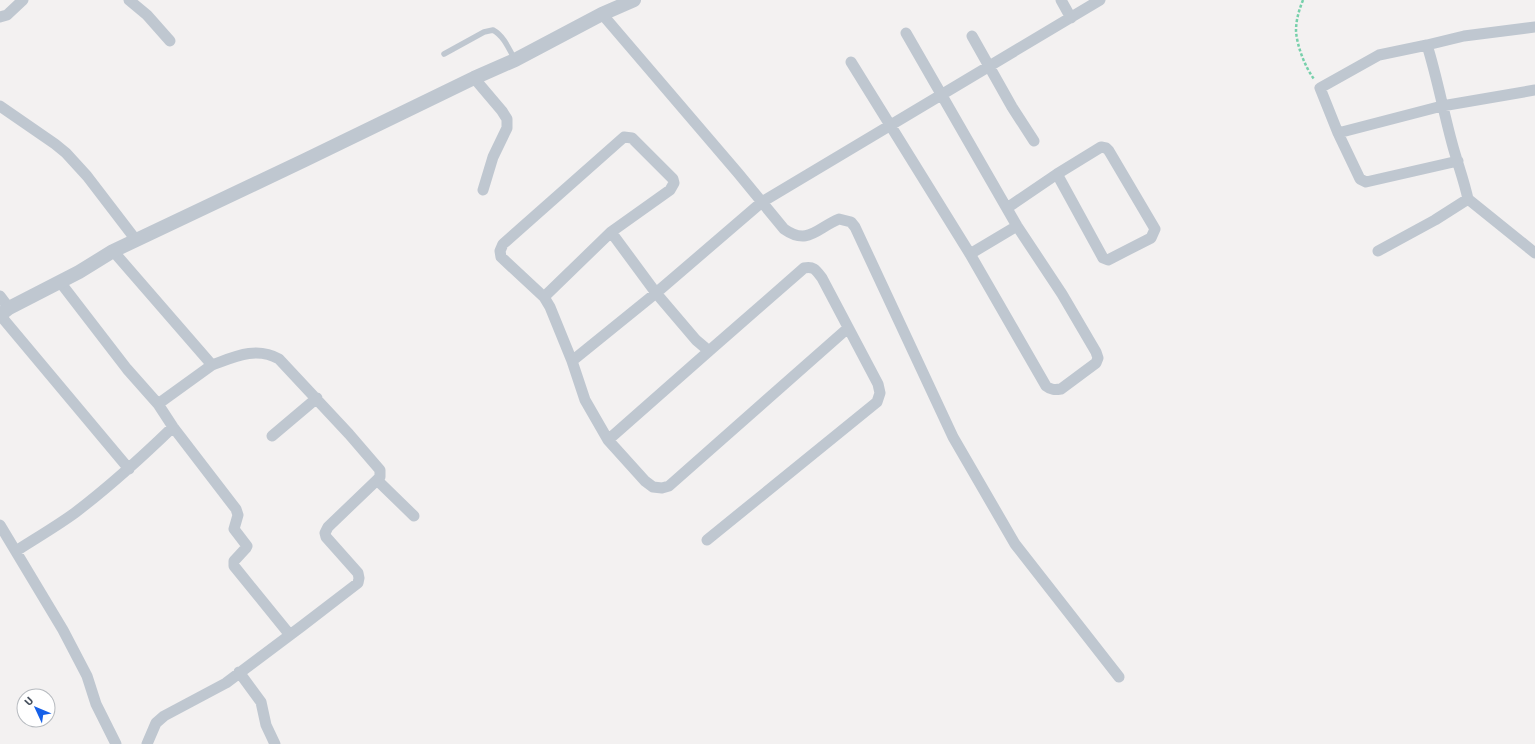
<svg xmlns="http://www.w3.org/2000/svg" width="1535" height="744" viewBox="0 0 1535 744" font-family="Signika,sans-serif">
  <rect width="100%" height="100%" fill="#f3f1f1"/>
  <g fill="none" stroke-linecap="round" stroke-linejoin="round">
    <!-- path -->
    <path stroke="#77d0ab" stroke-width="2.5" stroke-dasharray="3 2" stroke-linecap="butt" d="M1303,0C1299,10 1296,20 1296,31C1297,46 1305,67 1314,79"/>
    <!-- service -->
    <path stroke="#bfc7d0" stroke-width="5.5" d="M444,54L484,32L493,30C504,36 509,49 515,60"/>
    <!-- minor -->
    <path stroke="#bfc7d0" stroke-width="11" d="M129,0L147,15L170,41
      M1061,0L1071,18
      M602,14L738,173L784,229C808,246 817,228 839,219L851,222L855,227L953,437L1015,544L1119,677
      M0,17L7,15L23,0
      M972,36L1012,107L1034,141
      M1427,45L1464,36L1535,27
      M851,62L970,254L1046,386C1051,390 1055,390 1061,389L1096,363L1098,358L1096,352L1062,294L1017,226L906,33
      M474,78L502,111L507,119V128L493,157L483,190
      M0,106L55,144L66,153L87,176L136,240
      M1338,133L1442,106L1535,90
      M1458,161L1366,182L1360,179L1338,133L1320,88L1379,55L1427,45C1437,77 1443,110 1452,143C1457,162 1464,180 1468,199L1535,253
      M1007,208L1057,174L1101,147L1106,148L1109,151L1155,229L1151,238L1108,260L1103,258L1057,174
      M611,232L656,293L696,340L709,351L804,268C814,266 816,270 822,278L878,384L880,393L877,402L707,540
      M113,251L212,365L158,404
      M1378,251L1435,220L1468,199
      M970,254L1017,226
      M60,282L127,369L158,404L173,427L236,509L238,515L234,529L247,546L246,548L234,561V566L290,635
      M0,296L9,308
      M544,297L611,232L670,190L674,183L673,179L632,138L624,137L503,244L500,251L501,257L544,297L550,307L572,361L585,400L608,440L645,481L653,487L662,488L669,486L848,328
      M0,315L129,469
      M572,361L656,293L762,202L1100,0
      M272,436L317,398
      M608,440L709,351
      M377,480L414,516
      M0,525L63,630L87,676L96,704L116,744
      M16,551C36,538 57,526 76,512C110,486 142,457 173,427
      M239,672L261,702L266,725L275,744
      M147,744L156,723L164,716L226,683L302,626L358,583L359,578L358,573L326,537L325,533L328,527L377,480L380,477V470L349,434L279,359C256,346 234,357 212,365"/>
    <!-- tertiary -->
    <path stroke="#bfc7d0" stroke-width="14" d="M0,315L9,308L79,272L113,251L305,160L474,78L515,60L602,14L634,0"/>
  </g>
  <!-- north arrow -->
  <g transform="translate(36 708) rotate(314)"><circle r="19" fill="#ffffff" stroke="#b6babf"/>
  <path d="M0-3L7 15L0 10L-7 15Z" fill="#1660e8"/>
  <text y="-6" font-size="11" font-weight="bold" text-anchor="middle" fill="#48525f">U</text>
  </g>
</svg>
